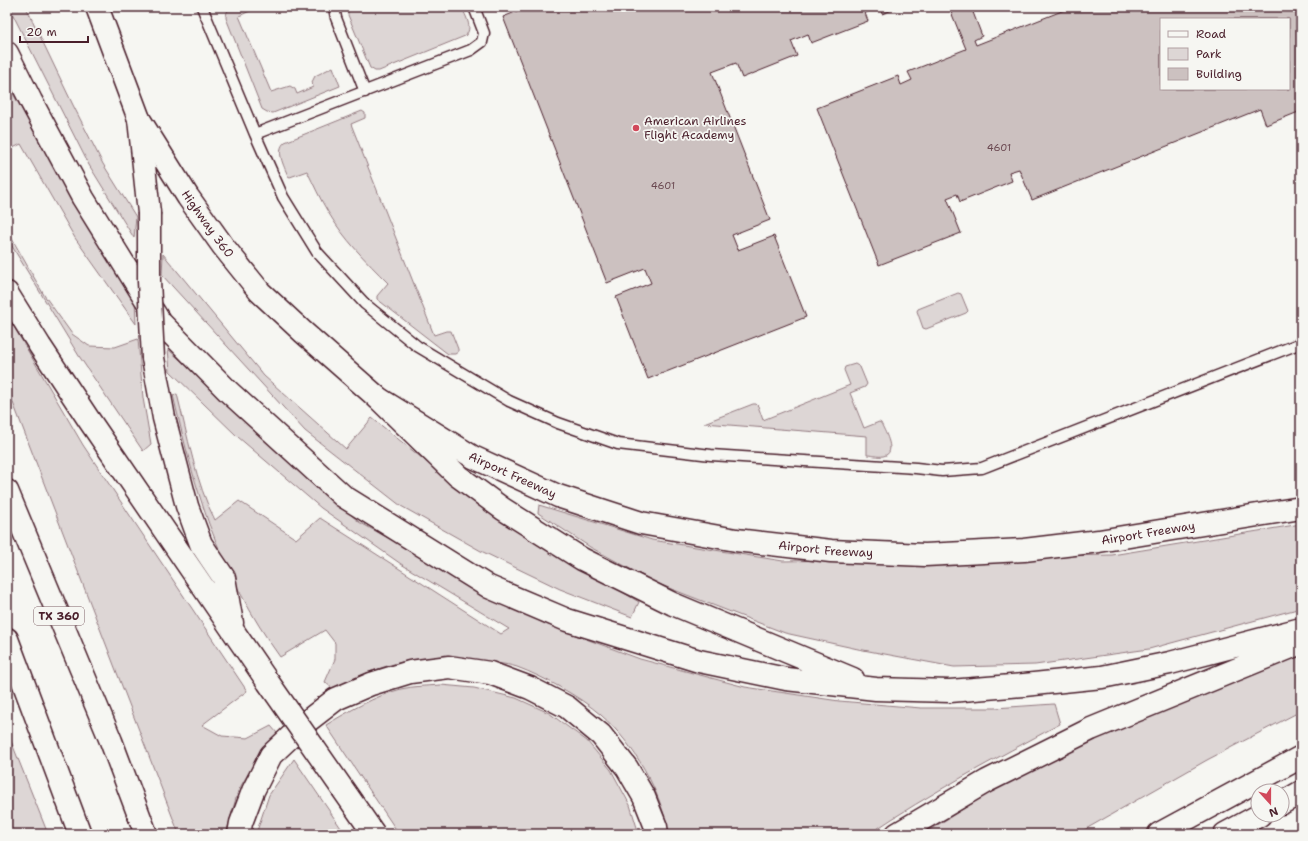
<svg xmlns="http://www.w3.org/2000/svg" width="1308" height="841" viewBox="0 0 1308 841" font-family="'Shantell Sans',sans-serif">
  <rect width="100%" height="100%" fill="#f6f6f2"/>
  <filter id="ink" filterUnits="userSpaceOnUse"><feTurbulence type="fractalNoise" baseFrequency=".025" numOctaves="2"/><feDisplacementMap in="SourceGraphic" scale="8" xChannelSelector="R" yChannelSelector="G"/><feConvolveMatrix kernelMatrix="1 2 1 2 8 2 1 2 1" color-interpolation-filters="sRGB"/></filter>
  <g filter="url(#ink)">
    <!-- green -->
    <path fill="#ddd6d5" stroke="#947a80" d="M9,7H26L73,105L103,164L136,217L134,238L89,165Z
      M233,7H254L252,10L239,16L271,92L290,86L295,89L297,94L313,87L312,82L315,76L333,67L340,86L273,113L267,112L262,109L226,18C226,12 228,9 233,7Z
      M349,7H462C465,16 474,28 465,36L379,71H375L370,68L348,15V10Z
      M7,83L101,249L135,298L136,324L75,238L21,144L7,151Z
      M362,111L365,113V118L351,124L434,335L446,331H451L458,349V352L455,354H448L377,299V296L388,283C366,261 344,239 328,212C320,199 314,185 307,171L290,177L288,176C284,166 275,150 285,142Z
      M7,230L44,295L72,334L89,346L115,347L138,339L143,398L151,444L143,451L79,356L7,238Z
      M163,254L264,376L346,449L372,418L484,508L639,602L632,617L560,589L481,551L401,506L305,431L162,275Z
      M958,293L961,294L968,311L966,313L926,329L923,328L917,311L918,309Z
      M7,315L83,445L247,691L202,725L222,736L248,738L271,726L277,733L262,750L238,791L226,834H179L7,387Z
      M168,349L359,522L543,623L640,659L745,687L839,701L921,708H995L1054,704L1060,724C995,759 930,793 869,834H669C660,790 635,745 601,715C579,696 544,677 517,667C505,663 490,663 478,661C458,658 432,656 412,660C383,665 358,676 333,689L325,682L335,659V643L325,630L280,657C251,617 227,571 209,524C194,482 183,438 173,395L177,394C187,433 196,484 215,520L239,501L296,539L320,518L501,634L509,629L401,564L321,508L238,437L170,371Z
      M855,364L860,367L867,384L865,387L850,393L864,428L879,422L881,423C884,430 896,450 886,455C881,458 872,455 867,455V436L704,423L753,404H756L758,406L763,420L850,385L844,370L845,367Z
      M539,505L652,540L783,561L1112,555L1301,524V608L1149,649L1035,665L954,667L858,649L785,633L656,583L590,547L538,513Z
      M1301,655V711L1207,760L1077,834H923L1000,786L1128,724L1239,676Z
      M441,685L474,688L516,698L549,713L587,741L611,770L630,805L639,834H399L326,725C349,711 375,696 401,689C413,686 428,686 441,685Z
      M7,731L48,834H7Z
      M294,759L345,834H256L269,795Z"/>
    <!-- building -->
    <path fill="#ccc1c0" stroke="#4a1f2b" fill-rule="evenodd" d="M528,7H879L865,13L868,21L811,43L808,34L791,41L797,56L742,78L736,63L712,72L770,220L732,235L738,250L774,236L806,317L648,379L616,297L651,283L645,268L607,283L503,17Z
      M880,7H900L882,14Z
      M949,7H971L982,36L974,40L976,45L1072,7H1301V111L1266,125L1260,109L1032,200L1019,169L1009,172L1012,181L960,202L957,194L947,198L961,233L879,265L817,108L898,76L901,85L912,80L908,72L966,49ZM1161,19H1289V89H1161Z"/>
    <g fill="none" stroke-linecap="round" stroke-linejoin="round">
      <defs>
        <path id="service" d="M202,7L255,134L283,197L317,252L365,304L417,346L509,401L558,423L618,444L711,455L916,468L942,471L982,468L1301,343
          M334,7L336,18L365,92
          M255,134L471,50L482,42L484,33L474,7"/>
        <g id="secondary">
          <path id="s1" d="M97,7L139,119L188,197L223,246L260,292L303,332L378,398L473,457L558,496L641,523L736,540L831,551L925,555L1024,550L1099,541L1301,508"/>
        </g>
        <path id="motorway" d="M7,53L31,101L83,198L160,322L229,392L343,496L489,587L567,620L699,661L786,679L876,689L950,691L1024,685L1102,677L1170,663L1301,629
          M139,119L149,213
          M7,293L40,346L89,420L268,682
          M153,358L164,418L187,506L201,544L224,578L232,623
          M378,398L458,476L503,509L582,559L673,604L853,679
          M7,491L111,741L146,834
          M7,639L80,834
          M1282,803L1301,792
          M239,834L241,823L253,791L271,755L305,723L336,699L371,684L410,672L449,667L490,673L530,688L567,707L601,735L627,768L644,797L656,827L657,834
          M897,834L987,781L1091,729L1301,643
          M1159,834L1301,757
          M1225,834L1260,815"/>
      </defs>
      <!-- service casing -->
      <use href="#service" stroke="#4a1f2b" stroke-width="13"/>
      <!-- secondary casing -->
      <use href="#secondary" stroke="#4a1f2b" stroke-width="25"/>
      <!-- motorway casing -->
      <use href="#motorway" stroke="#4a1f2b" stroke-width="25"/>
      <!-- service -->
      <use href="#service" stroke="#f6f6f2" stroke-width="10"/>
      <!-- secondary -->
      <use href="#secondary" stroke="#f6f6f2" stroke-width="22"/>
      <!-- motorway -->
      <use href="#motorway" stroke="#f6f6f2" stroke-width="22"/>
      <defs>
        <path id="motorway-bridge" d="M149,213V281L153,358
          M268,682L374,834"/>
      </defs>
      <!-- motorway-bridge casing -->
      <use href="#motorway-bridge" stroke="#4a1f2b" stroke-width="25" stroke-linecap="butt"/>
      <!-- motorway-bridge -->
      <use href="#motorway-bridge" stroke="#f6f6f2" stroke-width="22"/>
    </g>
  </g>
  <!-- markers -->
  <circle fill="#d1495b" stroke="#f6f6f2" stroke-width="1.5" cx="636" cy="128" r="4"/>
  <g text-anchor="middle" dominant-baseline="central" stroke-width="3.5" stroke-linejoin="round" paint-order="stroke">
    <!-- number labels -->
    <g font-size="10" fill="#6a4850">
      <text x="999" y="147">4601</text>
      <text x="663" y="185">4601</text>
    </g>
    <!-- shield labels -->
    <rect fill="#f6f6f2" stroke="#7e6067" stroke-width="1" x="34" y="607" width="50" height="18" rx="3"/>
    <g font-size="11" font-weight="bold" fill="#4a1f2b">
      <text x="59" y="616">TX 360</text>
    </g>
    <!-- poi labels -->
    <g font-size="12" fill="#4a1f2b" stroke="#f6f6f2" text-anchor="start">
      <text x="644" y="121">American Airlines<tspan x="644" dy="14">Flight Academy</tspan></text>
    </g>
    <!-- street labels -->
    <g font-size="12" fill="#4a1f2b" stroke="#f6f6f2">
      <text stroke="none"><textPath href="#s1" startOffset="245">Highway 360</textPath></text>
      <text stroke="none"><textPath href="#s1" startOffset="645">Airport Freeway</textPath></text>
      <text stroke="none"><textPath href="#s1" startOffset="1293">Airport Freeway</textPath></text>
      <text stroke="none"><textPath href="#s1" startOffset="969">Airport Freeway</textPath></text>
    </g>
  </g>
  <!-- margin -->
  <rect width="1308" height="841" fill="none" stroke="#f6f6f2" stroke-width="24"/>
  <rect x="12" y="12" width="1284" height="817" fill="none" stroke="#4a1f2b" stroke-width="1.5" filter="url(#ink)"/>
  <!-- legend -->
  <rect x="1160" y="18" width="130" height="72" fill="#f6f6f2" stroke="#b1a0a2"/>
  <rect x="1168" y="31" width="20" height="6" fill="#f6f6f2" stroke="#b1a0a2"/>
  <text x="1196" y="38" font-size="12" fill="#4a1f2b">Road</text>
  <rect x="1168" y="48" width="20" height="12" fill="#ddd6d5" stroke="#b1a0a2"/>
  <text x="1196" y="58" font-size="12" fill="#4a1f2b">Park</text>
  <rect x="1168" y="68" width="20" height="12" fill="#ccc1c0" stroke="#b1a0a2"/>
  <text x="1196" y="78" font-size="12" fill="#4a1f2b">Building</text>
  <!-- north arrow -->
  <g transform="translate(1270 803) rotate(159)"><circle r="19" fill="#f6f6f2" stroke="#b1a0a2"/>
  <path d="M0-3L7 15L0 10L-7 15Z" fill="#d1495b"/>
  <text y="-6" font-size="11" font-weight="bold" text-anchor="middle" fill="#4a1f2b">N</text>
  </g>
  <!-- scale -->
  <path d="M20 36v6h68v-6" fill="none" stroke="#4a1f2b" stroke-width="2"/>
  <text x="26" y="36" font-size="12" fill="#4a1f2b" stroke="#f6f6f2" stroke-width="3" paint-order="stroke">20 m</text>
</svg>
